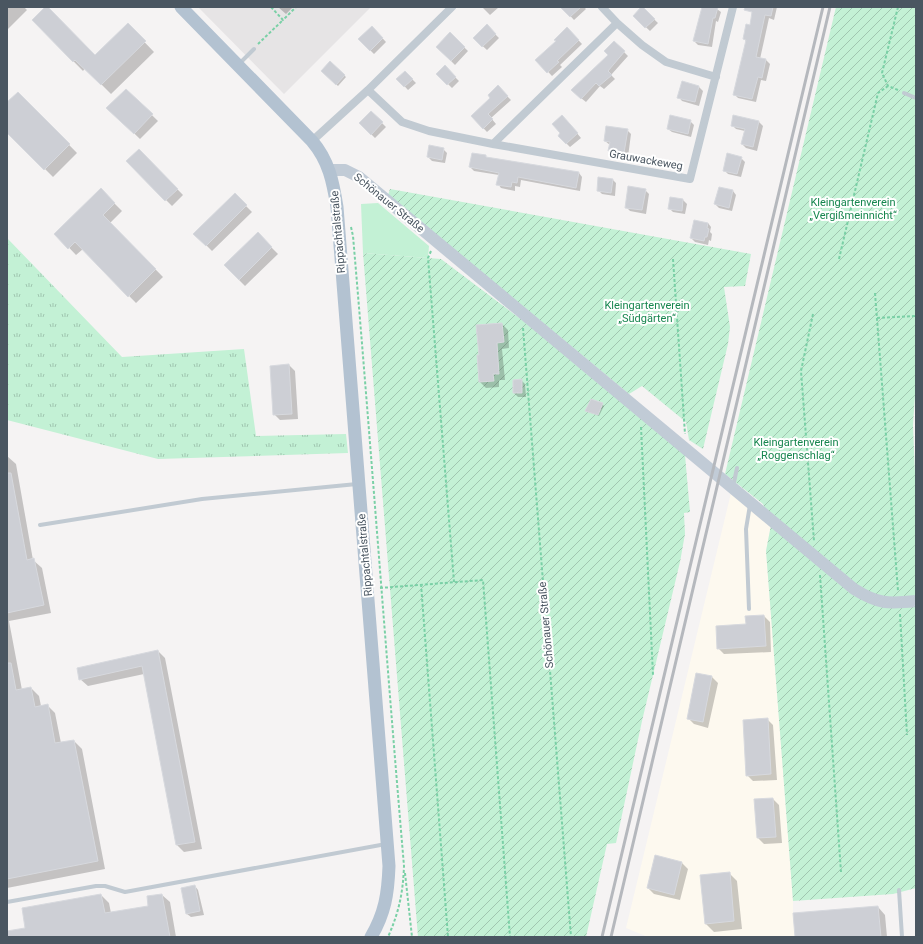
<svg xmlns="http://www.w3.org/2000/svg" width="923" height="944" viewBox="0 0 923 944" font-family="Roboto,sans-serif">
  <defs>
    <pattern id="grass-tufts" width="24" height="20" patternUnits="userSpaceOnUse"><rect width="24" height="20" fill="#c3f1d5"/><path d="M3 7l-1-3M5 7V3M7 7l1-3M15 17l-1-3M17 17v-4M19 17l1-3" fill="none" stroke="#a0c6b0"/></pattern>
    <pattern id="garden-furrows" width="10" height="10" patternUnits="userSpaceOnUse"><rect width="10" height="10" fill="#c3f1d5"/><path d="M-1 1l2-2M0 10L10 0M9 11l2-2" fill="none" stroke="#a0c6b0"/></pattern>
  </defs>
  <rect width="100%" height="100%" fill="#f5f3f3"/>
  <!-- commercial -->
  <path fill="#fdf9ef" d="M731,493L771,525L766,551L793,901V913L795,937H648L626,928Z"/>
  <!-- education -->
  <path fill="#e6e4e5" d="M198,7H371L284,94Z"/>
  <!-- grass -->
  <path fill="url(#grass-tufts)" d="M7,238L122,357L244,349L256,436L346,434L348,453L158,459L7,420Z"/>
  <!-- garden -->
  <path fill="url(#garden-furrows)" d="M836,7H916V381L913,425L916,498V888L893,894L793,901L766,551L771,525L763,504L725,474Z
    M390,189L751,254L745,286L724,287L730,327L728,344L703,449L689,440L686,422L642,386L629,394L388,195Z
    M363,253L441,259L526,323L685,455L690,512L684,513L685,534L680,562L642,721L616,843L607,844L586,937H418Z"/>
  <!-- pitch -->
  <path fill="#c3f1d5" d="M378,203L429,246L428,258L363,253L361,204Z"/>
  <!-- shadow -->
  <path fill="#0003" d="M7,7H24L27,10L7,30Z
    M46,7L95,57L128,25L154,52L111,94L85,68L83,71L33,20Z
    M278,7H293L286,14Z
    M482,7H499L490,15Z
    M566,7H584L586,9L574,20L564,9Z
    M703,7H714L721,12L718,22L716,21L712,47L698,45L694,41Z
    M755,7H777L774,20L769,18L760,59L766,60L770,64L766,81L761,80L756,102L738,98L734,94L747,42L744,39L750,26Z
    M642,8L658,23L650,31L634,16Z
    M487,26L499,38L487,50L474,38Z
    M372,27L386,42L374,54L359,39Z
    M567,28L582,44L560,65L562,67L552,76L537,60L557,41Z
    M450,34L468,51L455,65L437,47Z
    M614,42L628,56L611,75L615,79L604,89L600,86L586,102L576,94L610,55Z
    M330,62L346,77L338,86L322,71Z
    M445,67L459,81L452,88L438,74Z
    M405,72L416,83L408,90L398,79Z
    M682,83L699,87L703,91L699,106L682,101L679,97Z
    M498,87L511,100L491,118L496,124L487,132L472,116L492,98Z
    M126,90L158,121L140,139L108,108Z
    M18,93L77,153L53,177L7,131V104Z
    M371,112L386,127L375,138L360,123Z
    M566,120L581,138L570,147L559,136Z
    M690,121L694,125L691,137L672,132L668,129Z
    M759,122L763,126L757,151L746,148L742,144L745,131L736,129L732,125Z
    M627,130L631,134L628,157L613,154L609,150L610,145L605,141Z
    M443,149L447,153L445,163L432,161L428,157Z
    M139,150L183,195L172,206L127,161Z
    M485,156L487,158L579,173L582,177L580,191L521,180L520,187L515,186V191L501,188L498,184L499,175L474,171L470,167Z
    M741,158L745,162L741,177L728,174L724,170Z
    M613,180L616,183L615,196L602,194L598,190Z
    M101,190L122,211L110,223L163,277L136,303L83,249L76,255L56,234Z
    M645,190L649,194L646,214L630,211L626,207Z
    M733,191L736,195L732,211L719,208L715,204Z
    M235,195L252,212L212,251L195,234Z
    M671,198L683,200L687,204L685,214L673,212L670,209Z
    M708,223L711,227L710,232L712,234L711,241L709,240L708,245L695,242L691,238Z
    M258,234L278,254L245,286L225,266Z
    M502,324L508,330L509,348L502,349L505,380H499V387L486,388L480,382Z
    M289,365L295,371L298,419L280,420L274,414Z
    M521,380L525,384L526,397H518L514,393V381Z
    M602,404L604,406L599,416L586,411Z
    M7,456L16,464L33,560L42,568L51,613L9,621L22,690L31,688L39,696L41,706L47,705L55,713L61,743L74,741L82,749L105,869L7,888Z
    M764,616L770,622L771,652L724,654L718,648Z
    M158,651L165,658L202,849L184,852L177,845L144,674L88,686L80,679Z
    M712,677L718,683L708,728L694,724L688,718Z
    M767,719L773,725L777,780L753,781L747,775Z
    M773,799L779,805L782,843L764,844L758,838L755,800Z
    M682,863L688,869L680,900L654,894L648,888Z
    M729,873L737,881L742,929L714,932L706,924Z
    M195,886L198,890L204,915L191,917L187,914Z
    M101,895L109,903L111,913L149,907L162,895L170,902L176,937H7V932L26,929Z
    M878,907L885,915L887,937H796Z"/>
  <!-- building -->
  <path fill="#cdcfd5" stroke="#d7d9de" d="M45,7H48L95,55L128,23L146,41L101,85L75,60L73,62L32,20Z
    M560,7H581L570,17Z
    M641,7H643L655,19L645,28L633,16Z
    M702,7H718L715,18H713L708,44L693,41Z
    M745,7H773L771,16L765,15L756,57L766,59L762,78L758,77L752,99L733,95L746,40L743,39L746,24L750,25L752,12L744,10Z
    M487,24L496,34L482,47L473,38Z
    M372,26L383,38L370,51L358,39Z
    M567,27L579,40L557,61L559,62L547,73L535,60L556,41L554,40Z
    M450,32L465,47L451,61L436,47Z
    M614,41L625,51L608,71L612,75L599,86L596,83L581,99L571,90L608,55L604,51Z
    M330,61L345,75L336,85L321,71Z
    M445,65L456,77L447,85L436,74Z
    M405,71L413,79L404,87L396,79Z
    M682,81L699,86L695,102L677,98Z
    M498,85L508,96L488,114L493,119L483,129L471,116L490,98L488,95Z
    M126,89L153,114L134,134L106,108Z
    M18,92L70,144L44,170L7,133V102Z
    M371,111L383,122L371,135L359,123Z
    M562,115L578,133L566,144L558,136L560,133L552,124Z
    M670,115L691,120L688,134L667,129Z
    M733,115L759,121L753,147L741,144L745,129L731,126Z
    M606,126L628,129L624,153L608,151L610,142L604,141Z
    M429,145L444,148L442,160L427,157Z
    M139,149L178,189L165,201L126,161Z
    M472,153L486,155V157L579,172L576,188L518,177L517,183L512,182L511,187L496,185L499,173L469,167Z
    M727,153L742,157L737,174L723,171Z
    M598,177L613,179L611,193L597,191Z
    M628,186L646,189L642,210L625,208Z
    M719,187L733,190L729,208L714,204Z
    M101,188L115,203L103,215L156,269L128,297L75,242L68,249L54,234Z
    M235,193L247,205L206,246L193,234Z
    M670,197L683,199L682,211L668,209Z
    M694,220L708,223L707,228L709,229L707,237H705L704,241L690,238Z
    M258,232L272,247L239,280L224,265Z
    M502,323L504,342L497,343L499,374H493L494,381L479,382L477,355H479L476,325Z
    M289,364L292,414L273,415L270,366Z
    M522,379V393H513V380Z
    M591,399L603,403L598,415L585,411Z
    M7,473H11L27,560L34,558L44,605L7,613Z
    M764,615L766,646L717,649L716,626L746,624L745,616Z
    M158,650L195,842L176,845L142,666L79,680L77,668Z
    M7,663H11L16,690L31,687L35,707L48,704L55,743L74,740L98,861L7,879Z
    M696,673L712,676L703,722L687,719Z
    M768,718L771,774L746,776L743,720Z
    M773,798L776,837L757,838L754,799Z
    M655,855L682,862L674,895L647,888Z
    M730,872L734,921L705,924L700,875Z
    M195,885L200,911L186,914L181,888Z
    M101,894L105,913L148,906L147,896L162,894L170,937H7V931L25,928L22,908Z
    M878,906L881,937H795L793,913Z"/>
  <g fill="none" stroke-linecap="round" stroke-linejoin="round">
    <!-- path -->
    <path stroke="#7ad0a6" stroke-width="2" stroke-dasharray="3 2" stroke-linecap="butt" d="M271,7L283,20L296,7
      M258,44L283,20
      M898,90L888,86L882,73L898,7
      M351,227L353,236C371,446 386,656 404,866C403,893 399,912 388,937
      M431,251L428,258L454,582
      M673,259L685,434
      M839,259L878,93L888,86
      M875,293L898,591
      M813,314L801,371L814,541
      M877,318L916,316
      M523,328L571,937
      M641,427L653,675
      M820,575L841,872
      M421,584L448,937
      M380,588L483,580L510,937
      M900,614L907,735
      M405,873L412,937"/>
    <!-- lane -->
    <path stroke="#c1cad2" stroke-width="4" d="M240,63L254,49
      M904,93L916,98
      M733,487L737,468
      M40,525L202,499L357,484
      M749,609L746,529L750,505
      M899,890L902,937
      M7,902L96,886H105L125,892L386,844"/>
    <!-- street -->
    <path stroke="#c1cad2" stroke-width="8" d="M602,7L617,23L642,45L666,62L716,77
      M368,90L402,122L429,131L493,144L690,179L733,7
      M312,141L368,90L452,7
      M493,144L617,23"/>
    <!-- secondary -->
    <path stroke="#c1cbd6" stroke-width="12" d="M330,170H345L359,177L854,589C878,604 888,604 916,601"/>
    <!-- primary -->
    <path stroke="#b3c2d1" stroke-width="13" d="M181,7L312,141C329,161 333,182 337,207L389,866C388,894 385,913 371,937"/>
    <!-- rail -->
    <path stroke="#b5b8bd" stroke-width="3" d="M602,937L823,7
      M611,937L830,7"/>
  </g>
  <g text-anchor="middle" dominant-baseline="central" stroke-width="4" stroke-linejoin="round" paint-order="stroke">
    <!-- street labels -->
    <g font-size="11" fill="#4a5661" stroke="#fff">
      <text transform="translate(646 160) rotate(10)">Grauwackeweg</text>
      <text transform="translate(389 203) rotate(39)">Schönauer Straße</text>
      <text transform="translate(338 232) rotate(-95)">Rippachtalstraße</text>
      <text transform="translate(365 555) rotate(-95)">Rippachtalstraße</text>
      <text transform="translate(546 625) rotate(-95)">Schönauer Straße</text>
    </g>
    <!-- park labels -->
    <g font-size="11" fill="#17864f" stroke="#fff">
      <text x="853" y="202">Kleingartenverein<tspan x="853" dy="13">„Vergißmeinnicht“</tspan></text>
      <text x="647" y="305">Kleingartenverein<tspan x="647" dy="13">„Südgärten“</tspan></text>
      <text x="796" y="442">Kleingartenverein<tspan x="796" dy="13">„Roggenschlag“</tspan></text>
    </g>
  </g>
  <!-- border -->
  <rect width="923" height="944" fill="none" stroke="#4a5661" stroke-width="16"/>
</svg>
